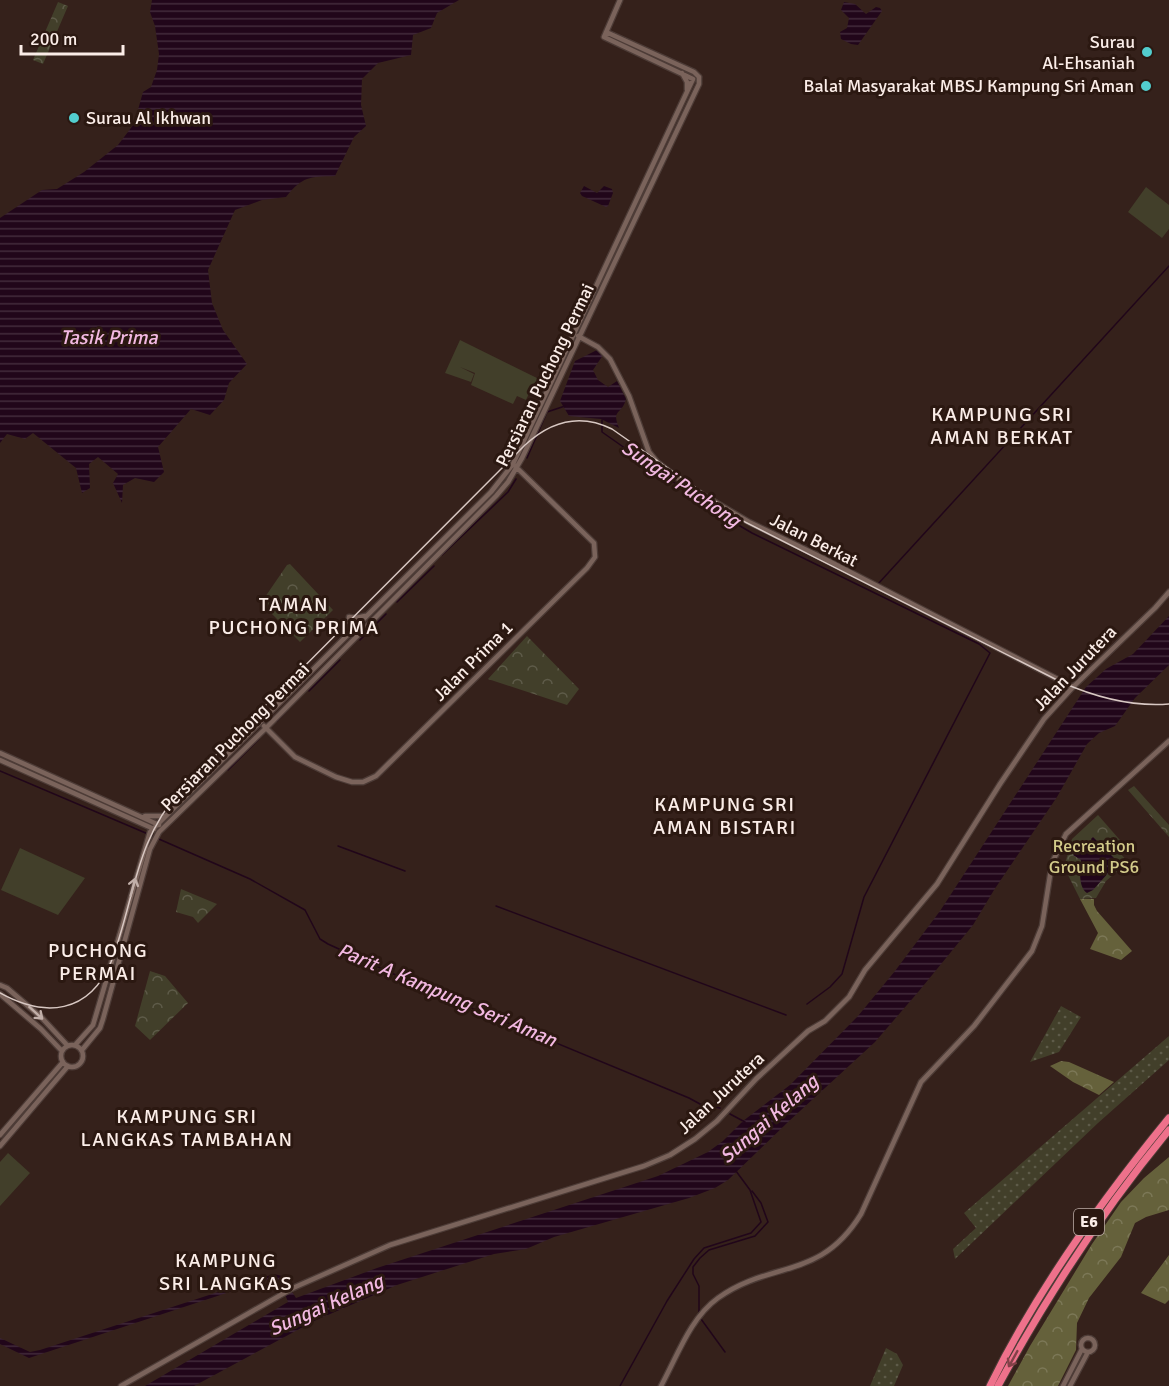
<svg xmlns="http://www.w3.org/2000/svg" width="1169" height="1386" viewBox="0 0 1169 1386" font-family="Signika,sans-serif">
  <defs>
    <pattern id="grass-dots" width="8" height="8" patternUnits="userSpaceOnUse" patternTransform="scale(1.5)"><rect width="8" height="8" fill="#423f2a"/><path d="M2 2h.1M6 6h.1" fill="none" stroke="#5e5b49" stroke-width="1.8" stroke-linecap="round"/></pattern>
    <pattern id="forest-crowns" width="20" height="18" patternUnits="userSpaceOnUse" patternTransform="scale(1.5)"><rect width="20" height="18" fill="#65613b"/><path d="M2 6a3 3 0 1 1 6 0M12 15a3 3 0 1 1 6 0" fill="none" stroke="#7c7857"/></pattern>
    <pattern id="park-crowns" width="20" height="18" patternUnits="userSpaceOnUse" patternTransform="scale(1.5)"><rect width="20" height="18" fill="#423f2a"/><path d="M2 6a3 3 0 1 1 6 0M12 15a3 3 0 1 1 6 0" fill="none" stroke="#5e5b49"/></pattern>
    <pattern id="water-rules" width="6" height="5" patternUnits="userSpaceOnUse" patternTransform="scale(1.5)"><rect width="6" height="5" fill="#21061a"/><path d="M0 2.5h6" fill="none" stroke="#422b3b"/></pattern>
  </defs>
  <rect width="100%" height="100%" fill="#35211b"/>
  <!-- grass -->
  <path fill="url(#grass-dots)" d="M1061,1006L1081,1017L1059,1052L1030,1062Z
    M1169,1036V1060L1098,1123L955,1259L953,1249L976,1228L964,1213Z
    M886,1348L897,1354L903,1365L894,1386H870Z"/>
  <!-- forest -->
  <path fill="url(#forest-crowns)" d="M1080,899H1094V905L1097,911L1132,951L1121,960L1090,949L1098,933Z
    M1061,1061L1069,1062L1114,1082L1099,1095L1073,1082L1050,1066Z
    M1169,1157V1210L1146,1217L1135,1223L1121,1257L1089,1298L1077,1323L1076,1350L1058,1386H1008L1030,1346L1092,1244L1121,1202L1144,1178Z
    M1169,1255V1300L1165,1304L1141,1293Z"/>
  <!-- park -->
  <path fill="url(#park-crowns)" d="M58,2L68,6L43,64L33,60Z
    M290,564L333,610L300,642L263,605V600L287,565Z
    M527,636L579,689L567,705L488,679Z
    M1134,786L1169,825V837L1128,790Z
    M1098,815L1126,847L1120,853L1128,862L1106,881L1096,898L1080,899L1064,867L1072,839Z
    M181,889L217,904L198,923L193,917L176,912Z
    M150,971L165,976L188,1003L150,1040L135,1026Z"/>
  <!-- pitch -->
  <path fill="#423f2a" d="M1146,187L1169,205V229L1162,238L1128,212Z
    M460,340L543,381L539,388L533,385L526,400L517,396L513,404L471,385L475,373L460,367L474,374L471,382L445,373Z
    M20,848L85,878L58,915L1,890Z
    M8,1153L30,1173L0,1206V1162Z"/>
  <!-- water -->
  <path fill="url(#water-rules)" d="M152,0H459L437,13L431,28L413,35L411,55L378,63L362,79L361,105L366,126L354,137L335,176C309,177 303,176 286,197L262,200L235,210L208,270L212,303L223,330L247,364L229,383L224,400L210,415L191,409L158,447L164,472L154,482L135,478L123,485L122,503L113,483L118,474L98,457L89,464L90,488L82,493L76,468L33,433L25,439L7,434L0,443V218L42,190L57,189L84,172L118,145L134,124L143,92L151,87L157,70L159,54L155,26L150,12Z
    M844,2L855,4L866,14L876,7L880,8L882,11L858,45L851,44L841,39L840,32L847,28L849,18L841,10Z
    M584,186L597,193L604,186L612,189L613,193L608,206L606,207L582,196L580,193Z
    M597,350L603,355L593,370L598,380L608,387L617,381L626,399C622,415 611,409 619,428L601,419L569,416L560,401L575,361Z
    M1169,616V665L1135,698L1115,726L1099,733L1087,744L1057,797L994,890L973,925L919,991L875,1042L788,1122L728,1180L715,1188L689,1198L554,1237L526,1249L494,1254L397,1285L314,1321L194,1386H145L288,1302L280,1281L272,1278L29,1358L0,1344V1338L30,1352L40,1350L274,1274L282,1276L296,1298L377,1268L658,1176L708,1152L723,1141L743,1121L790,1085L858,1016L895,971L940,911L1086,687L1106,669L1133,654Z
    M1093,837L1118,862L1093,890L1087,893C1078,887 1080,869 1081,860L1073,855L1076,852L1083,855L1093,843L1091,839Z"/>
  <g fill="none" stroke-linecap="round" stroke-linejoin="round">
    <!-- stream -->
    <path stroke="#21061a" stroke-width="1.5" d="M602,420V432L716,512L752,533L979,644L990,653L864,897L842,974L830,987L807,1004
      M527,458L547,412L565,406
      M442,555L508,492L516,479
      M878,584L1169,266
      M397,602L434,566
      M360,640L386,614
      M309,691L340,660
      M277,721L294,703
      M228,770L259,739
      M0,771L148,834
      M152,836L250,879L305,910L320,939L328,944L433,992L689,1098L700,1104L720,1108
      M338,846L405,871
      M496,906L786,1015
      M730,1114L745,1122
      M699,1315V1286L693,1274V1267L700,1258L709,1250L755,1236L768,1222L761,1203L752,1191
      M701,1319L725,1352
      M620,1386L667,1301L694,1259L704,1248L751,1233L761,1222L750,1190L736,1171"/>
    <defs>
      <path id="secondary" d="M620,0L604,37L693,79
        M606,32L694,72L699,77
        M682,73L687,82V90
        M578,336L598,347L610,359L629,396L649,452L657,462L688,486L749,522L823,558L1073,687
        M349,633V617L356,618L365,616
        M264,726L295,757L336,777L352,782H363L376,776L587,568L595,557L594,543L515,466
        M0,753L159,825
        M0,760L154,829
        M145,816H165
        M0,985L7,988L42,1018L67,1045
        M0,994L41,1029L62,1051
        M76,1044L93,1025L96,1015L150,832L491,492L513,464L693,79
        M61 1056a11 11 0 1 1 22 0a11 11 0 1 1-22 0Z
        M82,1050L100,1028L103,1019L150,849L159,832L266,728L496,496L508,482L522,458L699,84V77
        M0,1135L63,1062
        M0,1146L68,1066
        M1081 1345a7 7 0 1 1 14 0a7 7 0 1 1-14 0Z
        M121,1386L293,1288L390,1245L644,1166L670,1155L695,1139L717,1121L756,1079L808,1031L825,1021L849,997L865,970L937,884L1000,784L1044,719L1073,687L1155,608L1169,592
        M661,1386C677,1357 690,1318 718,1298C771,1260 820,1281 861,1214L921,1082L974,1026L1032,951L1042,926L1052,863L1066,834L1169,741
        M1063,1386L1082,1349
        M1070,1386L1088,1352"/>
      <path id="highway" d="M990,1386C1037,1290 1101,1201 1169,1118
        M998,1386C1048,1294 1103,1210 1169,1130"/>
    </defs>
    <!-- secondary casing -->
    <use href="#secondary" stroke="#4d3c37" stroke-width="7"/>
    <!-- highway casing -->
    <use href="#highway" stroke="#4d3c37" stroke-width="9"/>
    <!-- secondary -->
    <use href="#secondary" stroke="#7a635b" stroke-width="4.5"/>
    <!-- highway -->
    <use href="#highway" stroke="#ee718b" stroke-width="7"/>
    <!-- tram -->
    <path stroke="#d8c8c3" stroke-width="1.5" d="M0,993C45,1018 89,1014 111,962C135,900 134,842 181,790L525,445C551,421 580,413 612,429L745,522L1061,682C1095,697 1132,707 1169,704"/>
  </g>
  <!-- one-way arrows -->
  <defs><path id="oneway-shaft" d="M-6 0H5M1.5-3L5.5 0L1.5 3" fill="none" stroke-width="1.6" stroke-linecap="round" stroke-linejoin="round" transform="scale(1.5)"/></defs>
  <g stroke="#c1afa9">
    <use href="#oneway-shaft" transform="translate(133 887) rotate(-75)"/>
    <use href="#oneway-shaft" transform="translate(36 1013) rotate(42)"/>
  </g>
  <use stroke="#834048" href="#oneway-shaft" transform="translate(1013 1359) rotate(119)"/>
  <!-- markers -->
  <g fill="#52cdce" stroke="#2b1811" stroke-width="2">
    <circle cx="1147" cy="52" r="6"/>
    <circle cx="1146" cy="86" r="6"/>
    <circle cx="74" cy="118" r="6"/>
  </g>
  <g text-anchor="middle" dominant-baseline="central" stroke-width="6" stroke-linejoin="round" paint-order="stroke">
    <!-- shield labels -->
    <rect fill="#2b1811" stroke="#bdada8" stroke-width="1.5" x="1074" y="1209" width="30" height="26" rx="4.5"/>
    <g font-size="16" font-weight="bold" fill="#fbede8">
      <text x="1089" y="1222">E6</text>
    </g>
    <!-- poi labels -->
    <g font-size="18" fill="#fbede8" stroke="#2b1811" text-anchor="end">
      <text x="1135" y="42">Surau<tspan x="1135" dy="21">Al-Ehsaniah</tspan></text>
      <text x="1134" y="86">Balai Masyarakat MBSJ Kampung Sri Aman</text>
      <text x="86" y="118" text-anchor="start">Surau Al Ikhwan</text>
    </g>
    <!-- street labels -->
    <g font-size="18" fill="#fbede8" stroke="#2b1811">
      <text transform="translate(545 375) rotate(-64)">Persiaran Puchong Permai</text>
      <text transform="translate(814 540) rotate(27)">Jalan Berkat</text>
      <text transform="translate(473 661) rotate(-45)">Jalan Prima 1</text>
      <text transform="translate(1075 668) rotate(-46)">Jalan Jurutera</text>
      <text transform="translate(235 737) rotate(-45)">Persiaran Puchong Permai</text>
      <text transform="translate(721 1093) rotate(-43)">Jalan Jurutera</text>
    </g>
    <!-- park labels -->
    <g font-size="18" fill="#d3cb8a" stroke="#2b1811">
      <text x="1094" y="846">Recreation<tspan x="1094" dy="21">Ground PS6</tspan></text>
    </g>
    <!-- water labels -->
    <g font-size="20" font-style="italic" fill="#f2b8e1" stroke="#2b1811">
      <text x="109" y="337">Tasik Prima</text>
      <text transform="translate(681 484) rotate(34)">Sungai Puchong</text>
      <text transform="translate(447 995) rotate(23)">Parit A Kampung Seri Aman</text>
      <text transform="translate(769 1119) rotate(-41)">Sungai Kelang</text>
      <text transform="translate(326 1305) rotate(-24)">Sungai Kelang</text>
    </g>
    <!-- neighbourhood labels -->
    <g font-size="20" letter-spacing="1.5" fill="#fbede8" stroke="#2b1811">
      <text x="1002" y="414">KAMPUNG SRI<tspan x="1002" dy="23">AMAN BERKAT</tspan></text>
      <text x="294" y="604">TAMAN<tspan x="294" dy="23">PUCHONG PRIMA</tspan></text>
      <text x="725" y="804">KAMPUNG SRI<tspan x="725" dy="23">AMAN BISTARI</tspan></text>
      <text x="98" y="950">PUCHONG<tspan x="98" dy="23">PERMAI</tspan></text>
      <text x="187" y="1116">KAMPUNG SRI<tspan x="187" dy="23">LANGKAS TAMBAHAN</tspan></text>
      <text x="226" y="1260">KAMPUNG<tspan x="226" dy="23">SRI LANGKAS</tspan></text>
    </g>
  </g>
  <!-- scale -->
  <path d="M21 45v9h102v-9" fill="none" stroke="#fbede8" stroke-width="3"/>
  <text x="30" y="45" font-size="18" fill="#fbede8" stroke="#2b1811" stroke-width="4.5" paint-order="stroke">200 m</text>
</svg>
